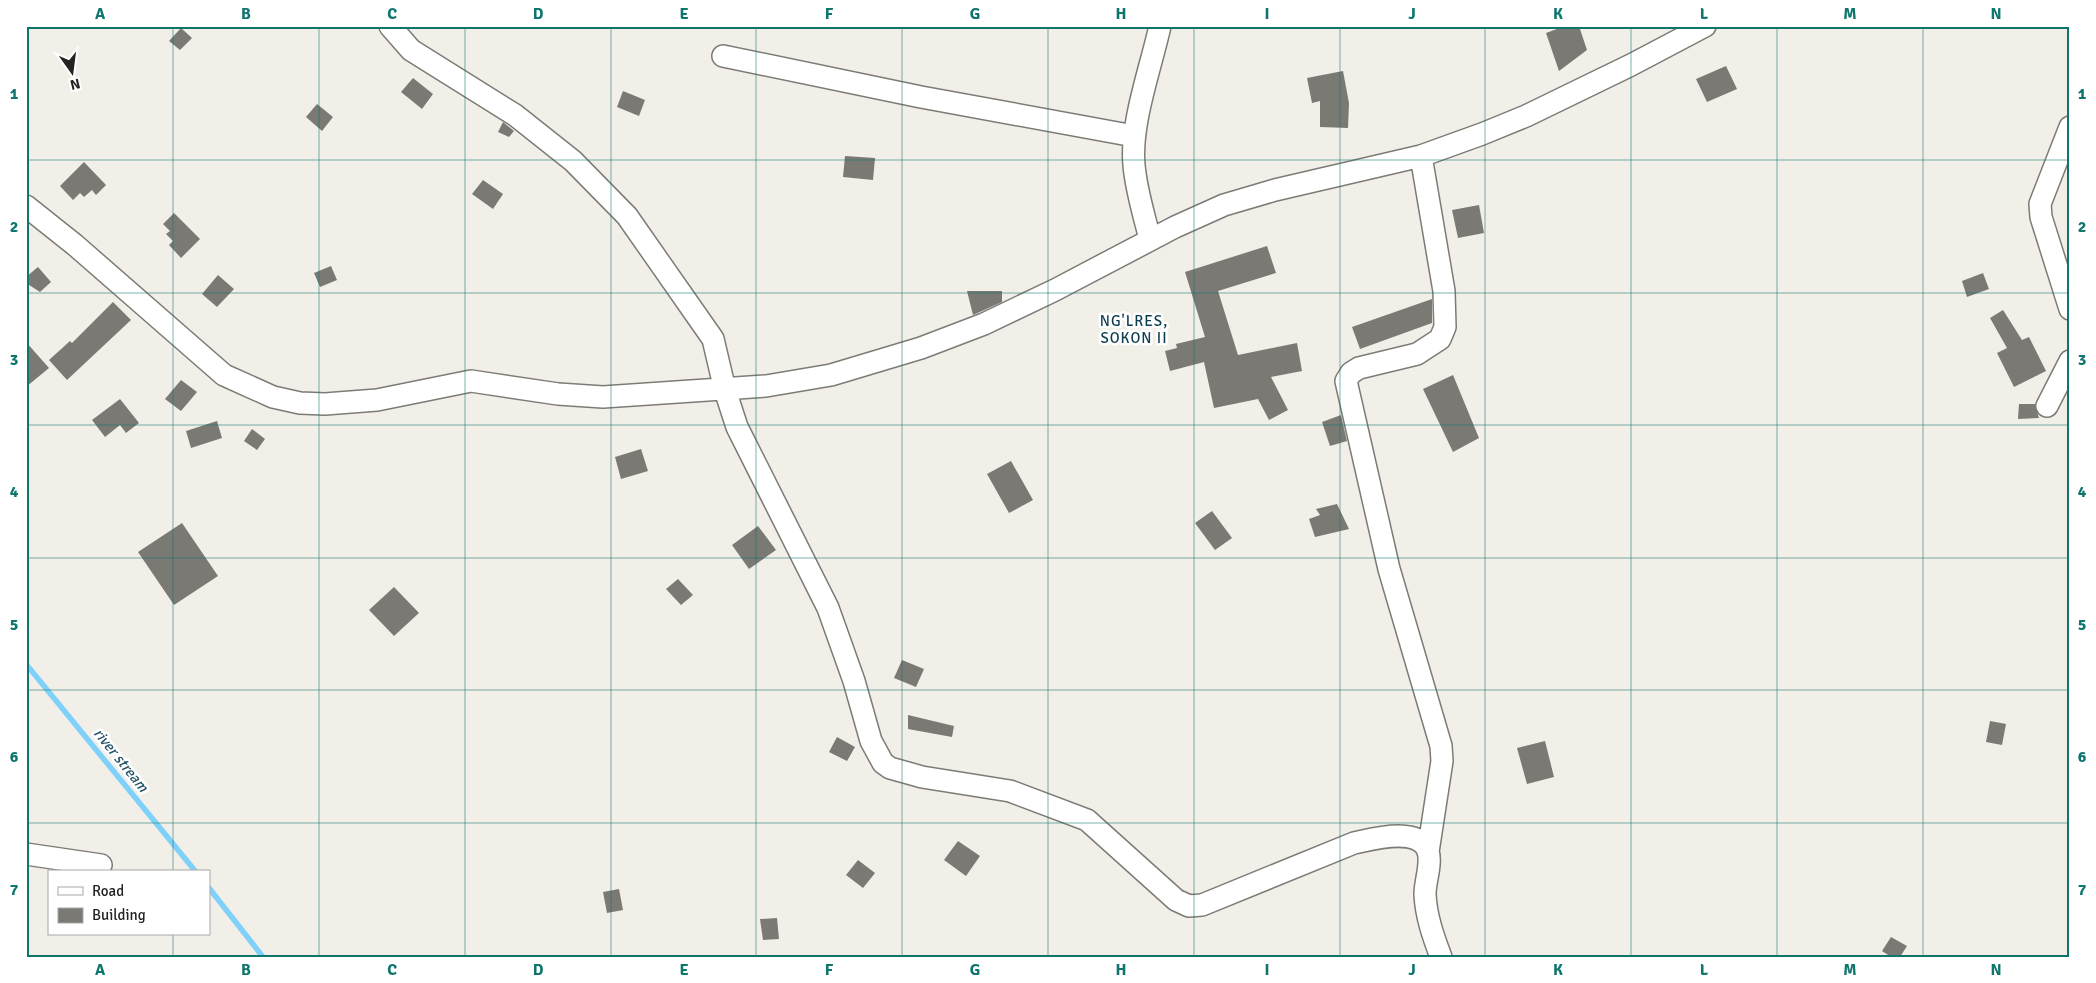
<svg xmlns="http://www.w3.org/2000/svg" width="2096" height="983" viewBox="0 0 2096 983" font-family="Signika,sans-serif">
  <rect width="100%" height="100%" fill="#f1efe8"/>
  <g fill="none" stroke-linecap="round" stroke-linejoin="round">
    <!-- stream -->
    <path stroke="#80d1f9" stroke-width="5.5" d="M26,664L196,872
      M209,888L263,957"/>
  </g>
  <!-- building -->
  <path fill="#7b7974" d="M1565,26H1579L1587,50L1559,71L1546,33Z
    M181,28L192,38L180,50L169,41Z
    M1726,66L1737,89L1707,102L1696,79Z
    M1343,71L1349,103L1348,128L1320,127V101L1312,103L1307,78Z
    M413,78L433,94L422,109L401,92Z
    M623,91L645,100L639,116L617,107Z
    M317,104L333,117L322,131L306,117Z
    M503,122L514,131L509,137L498,132Z
    M845,156L875,158L873,180L843,177Z
    M84,162L106,185L96,195L92,190L84,197L80,193L73,200L60,186Z
    M483,180L503,194L493,209L472,194Z
    M1479,205L1484,233L1458,238L1452,210Z
    M174,213L200,239L181,258L169,245L173,241L166,234L170,231L163,224Z
    M1267,246L1276,273L1218,291L1238,355L1297,343L1302,371L1271,377L1288,410L1269,420L1258,399L1214,408L1204,362L1170,371L1165,351L1177,348L1176,344L1205,337L1185,272Z
    M331,266L337,280L320,287L314,273Z
    M38,267L51,282L40,292L26,283V277Z
    M1983,273L1989,289L1967,297L1962,281Z
    M218,275L234,289L217,307L202,294Z
    M967,291H1002V302L973,315Z
    M1432,299V323L1360,349L1352,327Z
    M113,302L131,320L67,380L49,360L70,341L72,343Z
    M2003,310L2022,340L2029,337L2046,371L2014,387L1997,353L2007,348L1990,318Z
    M26,342L49,368L26,387Z
    M1453,375L1479,438L1453,452L1423,389Z
    M181,380L197,392L181,411L165,399Z
    M120,399L139,423L126,433L120,425L105,437L92,420Z
    M2019,404H2035L2039,418L2018,419Z
    M1341,415L1347,441L1330,446L1322,422Z
    M217,421L222,438L191,448L186,431Z
    M252,429L265,439L257,450L244,441Z
    M641,449L648,471L621,479L615,457Z
    M1011,461L1033,500L1009,513L987,474Z
    M1337,504L1349,529L1315,537L1309,519L1320,515L1316,509Z
    M1212,511L1232,538L1215,550L1195,523Z
    M182,523L218,576L174,605L138,552Z
    M758,526L776,550L749,569L732,545Z
    M678,579L693,595L681,605L666,589Z
    M394,587L419,613L394,636L369,610Z
    M902,660L924,669L916,687L894,678Z
    M908,715L954,726L952,737L908,729Z
    M1990,721L2006,724L2002,745L1986,742Z
    M837,737L855,747L847,761L829,752Z
    M1545,741L1554,777L1527,784L1517,748Z
    M958,841L980,856L966,876L944,860Z
    M858,860L875,873L863,888L846,875Z
    M619,889L623,910L607,913L603,892Z
    M777,918L779,939L763,940L760,919Z
    M1891,937L1907,946L1900,957H1891L1882,951Z"/>
  <g fill="none" stroke-linecap="round" stroke-linejoin="round">
    <defs>
      <path id="minor" d="M390,26L411,50L515,115L573,161L627,216L713,339L725,390L737,427L828,608L854,681L871,741L883,763L890,768L922,777L1010,791L1087,820L1176,900L1189,906L1202,905L1354,843C1373,839 1419,826 1428,851C1432,864 1425,881 1425,894C1426,916 1433,936 1441,957
        M723,56L921,97L1134,136
        M2070,127L2040,204L2041,217L2070,309
        M1421,156L1444,291L1445,327L1440,339L1417,354L1359,368L1351,373L1346,381L1389,569L1441,746L1442,761L1428,852
        M26,206L75,245L224,375L273,397L300,403L325,404L377,400L471,381L558,394L603,397L766,386L831,375L921,348L984,324L1055,290L1175,227L1224,205L1275,190L1421,156L1482,134L1526,116L1631,65L1705,26
        M1150,239C1144,215 1136,190 1134,165C1130,124 1151,67 1160,26
        M2047,406L2070,361
        M26,854L101,865"/>
    </defs>
    <!-- minor casing -->
    <use href="#minor" stroke="#7d7b75" stroke-width="24"/>
    <!-- minor -->
    <use href="#minor" stroke="#fff" stroke-width="21"/>
  </g>
  <!-- grid -->
  <path fill="none" stroke="#0f766e" stroke-width="1" stroke-opacity="0.55" d="M173,26V872M319,26V957M465,26V957M611,26V957M756,26V957M902,26V957M1048,26V957M1194,26V957M1340,26V957M1485,26V957M1631,26V957M1777,26V957M1923,26V957M26,160H2070M26,293H2070M26,425H2070M26,558H2070M26,690H2070M26,823H2070M173,934V957"/>
  <g text-anchor="middle" dominant-baseline="central" stroke-width="5" stroke-linejoin="round" paint-order="stroke">
    <!-- neighbourhood labels -->
    <g font-size="15" letter-spacing="1" fill="#0d3d50" stroke="#fff">
      <text x="1134" y="321">NG'LRES,<tspan x="1134" dy="17">SOKON II</tspan></text>
    </g>
    <!-- water labels -->
    <g font-size="15" font-style="italic" fill="#275569" stroke="#fff">
      <text transform="translate(121 760) rotate(51)">river stream</text>
    </g>
  </g>
  <!-- border -->
  <rect width="2096" height="983" fill="none" stroke="#ffffff" stroke-width="55"/>
  <!-- legend -->
  <rect x="48" y="870" width="162" height="65" fill="#ffffff" stroke="#a7a7a6"/>
  <rect x="58" y="887" width="25" height="8" fill="#ffffff" stroke="#a7a7a6"/>
  <text x="92" y="896" font-size="15" fill="#242321">Road</text>
  <rect x="58" y="908" width="25" height="15" fill="#7b7974" stroke="#a7a7a6"/>
  <text x="92" y="920" font-size="15" fill="#242321">Building</text>
  <!-- north arrow -->
  <g transform="translate(72 72) rotate(166)" stroke="#ffffff" stroke-width="4" paint-order="stroke">
  <path d="M0-4L9 19L0 12L-9 19Z" fill="#242321"/>
  <text y="-8" font-size="14" font-weight="bold" text-anchor="middle" fill="#242321">N</text>
  </g>
  <rect x="28" y="28" width="2040" height="928" fill="none" stroke="#0f766e" stroke-width="2"/>
  <g font-size="16" text-anchor="middle" font-weight="bold" fill="#0f766e">
    <text x="100" y="19">A</text>
    <text x="246" y="19">B</text>
    <text x="392" y="19">C</text>
    <text x="538" y="19">D</text>
    <text x="684" y="19">E</text>
    <text x="829" y="19">F</text>
    <text x="975" y="19">G</text>
    <text x="1121" y="19">H</text>
    <text x="1267" y="19">I</text>
    <text x="1412" y="19">J</text>
    <text x="1558" y="19">K</text>
    <text x="1704" y="19">L</text>
    <text x="1850" y="19">M</text>
    <text x="1996" y="19">N</text>
    <text x="14" y="99">1</text>
    <text x="2082" y="99">1</text>
    <text x="14" y="232">2</text>
    <text x="2082" y="232">2</text>
    <text x="14" y="365">3</text>
    <text x="2082" y="365">3</text>
    <text x="14" y="497">4</text>
    <text x="2082" y="497">4</text>
    <text x="14" y="630">5</text>
    <text x="2082" y="630">5</text>
    <text x="14" y="762">6</text>
    <text x="2082" y="762">6</text>
    <text x="14" y="895">7</text>
    <text x="2082" y="895">7</text>
    <text x="100" y="975">A</text>
    <text x="246" y="975">B</text>
    <text x="392" y="975">C</text>
    <text x="538" y="975">D</text>
    <text x="684" y="975">E</text>
    <text x="829" y="975">F</text>
    <text x="975" y="975">G</text>
    <text x="1121" y="975">H</text>
    <text x="1267" y="975">I</text>
    <text x="1412" y="975">J</text>
    <text x="1558" y="975">K</text>
    <text x="1704" y="975">L</text>
    <text x="1850" y="975">M</text>
    <text x="1996" y="975">N</text>
  </g>
</svg>
